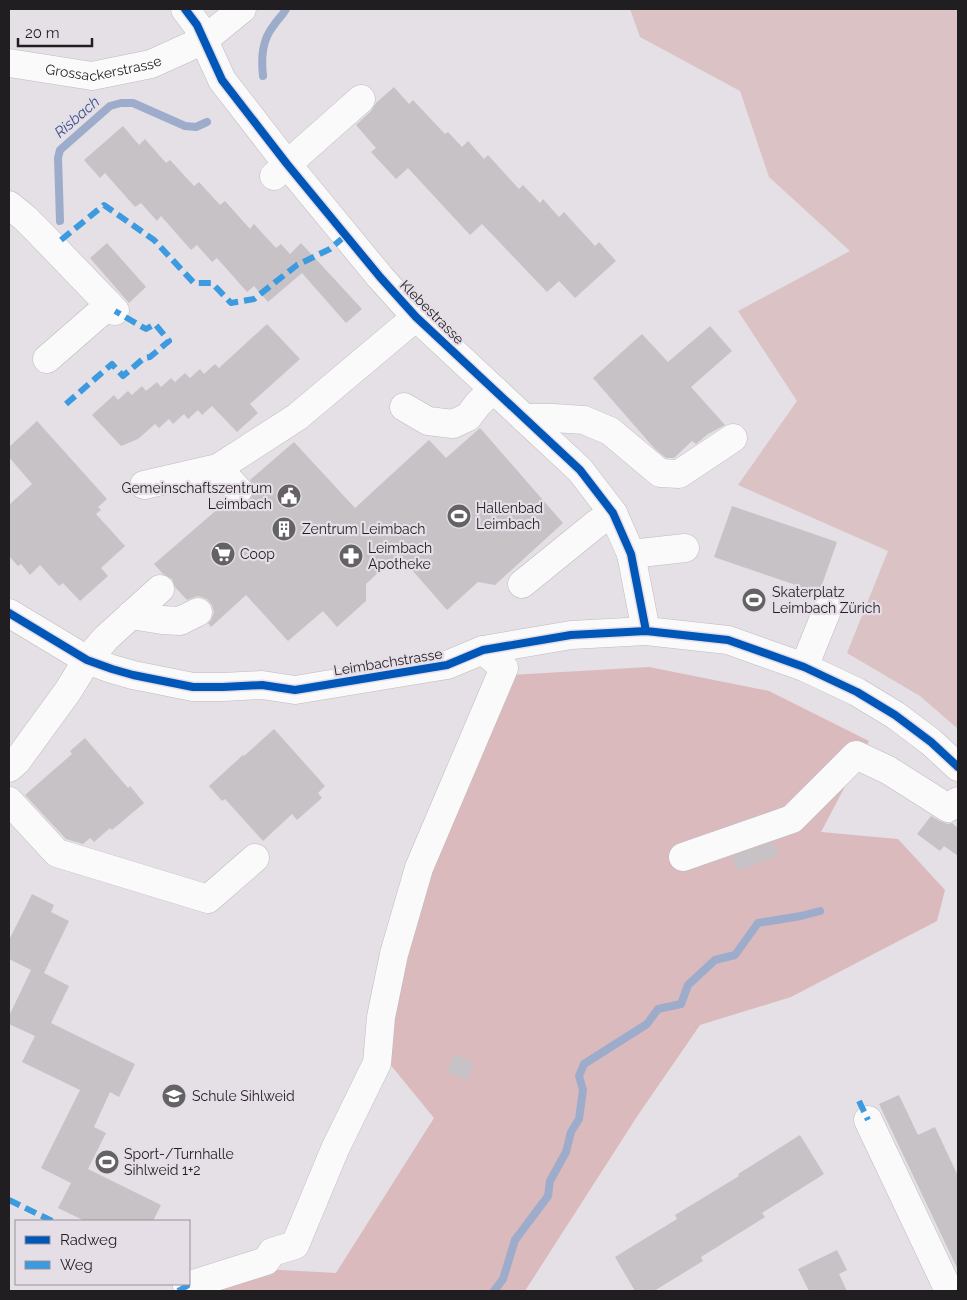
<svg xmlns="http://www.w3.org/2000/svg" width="967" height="1300" viewBox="0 0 967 1300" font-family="Raleway,sans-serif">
  <rect width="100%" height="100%" fill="#e4e0e5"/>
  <!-- green -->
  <path fill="#dbc2c5" d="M630,9H958V729L920,696L847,653L888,551L738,485L797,401L738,311L850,251L769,177L740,91L640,37Z"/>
  <!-- forest -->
  <path fill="#dbbabd" d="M649,667L769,691L869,741L821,832L898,839L945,890L937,921L791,997L700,1025L638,1115L525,1291H220L246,1268L336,1273L434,1118L380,1052L420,887L510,675Z"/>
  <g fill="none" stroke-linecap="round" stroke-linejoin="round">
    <!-- stream -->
    <path stroke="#9eaccc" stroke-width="8" d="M263,76C261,57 262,40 274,25C278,19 283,15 286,9
      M60,221L58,158L60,150L110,106L121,103H133L185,126L196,127L207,122
      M494,1291L503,1279L515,1240L548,1196L550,1181L566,1152L571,1132L579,1119L583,1090L579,1076L584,1064L647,1024L658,1009L681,1004L688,985L715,960L735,955L758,923L801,916L820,911"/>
  </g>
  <!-- building -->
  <path fill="#c6c2c5" d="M394,87L409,104L413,100L445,134L448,132L462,147L468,141L484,159L488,155L519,189L523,185L540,203L543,199L559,217L564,212L595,246L599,242L616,261L575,298L559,281L547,292L482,224L470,235L408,168L396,179L371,152L376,148L356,125L371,111L376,103Z
    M123,126L139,145L145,139L166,163L170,160L194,186L199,182L220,205L225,201L250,229L254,224L276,248L281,244L290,254L301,243L362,309L346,323L302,273L268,302L254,286L247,292L217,258L212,262L197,245L191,250L161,216L157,221L141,203L135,207L105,173L100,178L84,160Z
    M107,243L146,287L129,303L90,258Z
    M267,324L300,359L250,404L258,413L237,432L212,406L202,415L198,410L188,419L184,414L173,424L169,419L159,428L155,424L138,439L121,446L92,415L114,395L118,400L128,391L132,395L142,386L146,391L157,382L161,387L171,378L175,382L185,373L190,378L200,369L204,374L215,364L219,368Z
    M710,326L732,351L691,387L725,425L708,434L696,444L692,441L674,458H666L654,448L593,378L642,334L668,362Z
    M37,421L107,499L98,507L101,510L96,514L125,546L101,568L108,576L80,601L63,583L59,586L40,565L30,575L21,564L18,566L9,556V505L32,484L9,457V447Z
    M480,428L563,523L495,585L478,582L447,610L398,554L366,584V601L337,627L323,611L288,641L246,595L211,627L208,623L211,620L214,612L212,605L207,599L198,596L187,600L175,587L172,579L163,574L154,564L227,501L234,505H241L248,502L253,494V487L250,480L294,442L355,508L429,440L446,458Z
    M732,506L837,542L819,593L714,557Z
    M274,729L325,786L318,793L322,798L297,820L292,814L263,841L225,799L222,801L209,786L243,755L244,756Z
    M85,738L128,788L130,786L144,803L112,830L110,828L94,842L90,838L83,844L66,839L25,795L72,754L70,751Z
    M931,816L940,821L948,824L952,823L958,828V856L944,846L940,851L917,834Z
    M773,842L779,855L738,871L732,856Z
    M32,894L54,905L51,912L69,921L44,973L69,986L51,1023L135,1064L119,1097L110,1092L94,1127L106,1133L88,1169L161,1205L153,1221H85L58,1208L71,1183L41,1168L80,1090L22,1062L35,1036L9,1024V1016L31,970L9,959V940Z
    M454,1054L474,1063L467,1080L447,1072Z
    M899,1095L918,1135L935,1127L958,1176V1270L879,1104Z
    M800,1135L824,1174L762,1213L765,1217L701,1257L703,1261L654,1291H635L615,1257L677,1219L675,1215L739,1176L738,1174Z
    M837,1250L847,1270L839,1274L847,1291H809L798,1269Z"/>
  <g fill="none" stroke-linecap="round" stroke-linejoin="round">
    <defs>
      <g id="minor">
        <path d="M185,9L197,25L222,80L287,164L380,277L416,317L580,470L613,513L631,554L646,631"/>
        <path id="s1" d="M9,63L92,76L151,64L204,40L242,9"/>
        <path d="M274,176L361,99"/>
        <path d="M9,205L25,218L38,231L115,311"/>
        <path d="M47,359L109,305"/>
        <path d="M404,407L428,421L453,424L468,417L478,404L493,389"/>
        <path d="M524,418H553L584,420L610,431L660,473L679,474L733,438"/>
        <path d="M218,468L238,490"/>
        <path d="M144,485L218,468L297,417L416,317"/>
        <path d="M631,554L685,548"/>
        <path d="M522,584L596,524L613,513"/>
        <path d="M9,613L87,660L112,669L133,675L193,687H223L262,685L295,690L447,665L483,650L571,635L646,631L728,640L804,667L857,692L895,715L931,742L958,767"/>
        <path d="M131,615L162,620L180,621L198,612"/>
        <path d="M804,667L828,608"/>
        <path d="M9,768L17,761L68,691L87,660L106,638L160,589"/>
        <path d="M9,801L57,853L208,899L255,858"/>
        <path d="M683,857L792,819L856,755L888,770L948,808L958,801"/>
        <path d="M868,1120L949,1291"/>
        <path d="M187,1286L266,1261L272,1252L295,1245L335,1149L377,1063L381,1017L394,954L419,868L504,668L483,650"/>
      </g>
    </defs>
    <!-- minor casing -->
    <use href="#minor" stroke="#bebbbe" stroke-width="29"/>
    <!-- minor -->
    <use href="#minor" stroke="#fbfafb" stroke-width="28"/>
    <!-- quiet -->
    <path stroke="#3c9be0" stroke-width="6" stroke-dasharray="12 6" stroke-linecap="butt" d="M61,240L104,205L154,240L194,283H212L231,303L254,299L297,265L330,249L345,236
      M66,404L112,364L123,376L144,358L150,357L169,341L155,324L146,329L115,311
      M859,1101L868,1120
      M9,1200L52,1221
      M178,1291L187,1286L182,1284"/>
    <defs>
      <path id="cycleway" d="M185,9L197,25L222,80L287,164L380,277L416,317L580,470L613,513L631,554L646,631
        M9,613L87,660L112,669L133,675L193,687H223L262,685L295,690L447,665L483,650L571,635L646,631L728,640L804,667L857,692L895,715L931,742L958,767"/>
    </defs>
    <!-- cycleway casing -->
    <use href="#cycleway" stroke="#e5dee7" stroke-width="11"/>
    <!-- cycleway -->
    <use href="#cycleway" stroke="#0057b8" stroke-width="8"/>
  </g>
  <!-- icons -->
  <defs>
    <symbol id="civic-disc" viewBox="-11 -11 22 22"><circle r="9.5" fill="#656266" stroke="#e5dee7"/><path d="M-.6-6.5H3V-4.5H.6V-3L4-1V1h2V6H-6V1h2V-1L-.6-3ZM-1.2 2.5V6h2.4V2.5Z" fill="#fff"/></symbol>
    <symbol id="stadium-disc" viewBox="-11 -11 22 22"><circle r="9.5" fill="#656266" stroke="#e5dee7"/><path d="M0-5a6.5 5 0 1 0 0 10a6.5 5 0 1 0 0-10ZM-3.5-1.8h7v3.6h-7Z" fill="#fff"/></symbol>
    <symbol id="building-disc" viewBox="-11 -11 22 22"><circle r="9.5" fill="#656266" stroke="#e5dee7"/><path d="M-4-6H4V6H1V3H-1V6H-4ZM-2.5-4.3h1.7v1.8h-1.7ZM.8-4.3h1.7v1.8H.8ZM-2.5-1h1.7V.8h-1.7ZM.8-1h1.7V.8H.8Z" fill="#fff"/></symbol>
    <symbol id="supermarket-disc" viewBox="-11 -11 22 22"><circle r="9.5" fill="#656266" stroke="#e5dee7"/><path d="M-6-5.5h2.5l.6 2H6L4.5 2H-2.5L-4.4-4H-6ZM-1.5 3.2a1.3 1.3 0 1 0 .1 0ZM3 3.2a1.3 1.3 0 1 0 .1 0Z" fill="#fff"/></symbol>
    <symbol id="pharmacy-disc" viewBox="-11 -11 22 22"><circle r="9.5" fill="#656266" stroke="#e5dee7"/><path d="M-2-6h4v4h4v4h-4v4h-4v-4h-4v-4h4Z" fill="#fff"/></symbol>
    <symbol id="school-disc" viewBox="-11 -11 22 22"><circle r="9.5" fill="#656266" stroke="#e5dee7"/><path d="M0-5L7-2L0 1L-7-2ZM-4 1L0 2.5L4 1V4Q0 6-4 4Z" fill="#fff"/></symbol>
  </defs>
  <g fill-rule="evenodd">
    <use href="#civic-disc" x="275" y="482" width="28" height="28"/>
    <use href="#stadium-disc" x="445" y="502" width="28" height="28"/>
    <use href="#building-disc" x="270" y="515" width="28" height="28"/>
    <use href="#supermarket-disc" x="209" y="540" width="28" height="28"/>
    <use href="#pharmacy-disc" x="337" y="542" width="28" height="28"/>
    <use href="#stadium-disc" x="740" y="586" width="28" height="28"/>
    <use href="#school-disc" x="160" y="1082" width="28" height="28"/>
    <use href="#stadium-disc" x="93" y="1148" width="28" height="28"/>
  </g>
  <g text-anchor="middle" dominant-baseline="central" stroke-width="4.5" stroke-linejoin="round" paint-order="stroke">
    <!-- street labels -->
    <g font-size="14" fill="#211e22" stroke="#e5dee7">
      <text stroke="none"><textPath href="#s1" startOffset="96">Grossackerstrasse</textPath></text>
      <text transform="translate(432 312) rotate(45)">Klebestrasse</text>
      <text transform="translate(388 662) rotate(-9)">Leimbachstrasse</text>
    </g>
    <!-- poi labels -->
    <g font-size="14" fill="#211e22" stroke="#e5dee7" text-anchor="start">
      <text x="272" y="488" text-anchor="end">Gemeinschaftszentrum<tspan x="272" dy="16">Leimbach</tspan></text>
      <text x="476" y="508">Hallenbad<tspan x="476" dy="16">Leimbach</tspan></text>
      <text x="302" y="529">Zentrum Leimbach</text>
      <text x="368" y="548">Leimbach<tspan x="368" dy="16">Apotheke</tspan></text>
      <text x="240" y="554">Coop</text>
      <text x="772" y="592">Skaterplatz<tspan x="772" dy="16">Leimbach Zürich</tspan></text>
      <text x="192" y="1096">Schule Sihlweid</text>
      <text x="124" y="1154">Sport-/Turnhalle<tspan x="124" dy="16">Sihlweid 1+2</tspan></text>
    </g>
    <!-- water labels -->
    <g font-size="15" font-style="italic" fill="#375189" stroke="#e5dee7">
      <text transform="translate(77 117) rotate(-41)">Risbach</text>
    </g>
  </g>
  <!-- border -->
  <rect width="967" height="1300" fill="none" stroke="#211e22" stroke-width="20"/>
  <!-- legend -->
  <rect x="15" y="1220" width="175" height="65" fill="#e5dee7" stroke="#979198"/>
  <rect x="25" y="1236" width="25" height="8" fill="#0057b8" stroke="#979198"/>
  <text x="60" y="1245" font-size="15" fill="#211e22">Radweg</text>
  <rect x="25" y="1261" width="25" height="8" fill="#3c9be0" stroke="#979198"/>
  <text x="60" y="1270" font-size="15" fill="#211e22">Weg</text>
  <!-- scale -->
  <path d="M18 38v8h74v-8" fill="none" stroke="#211e22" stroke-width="2.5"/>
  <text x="25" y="38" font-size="15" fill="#211e22" stroke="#e5dee7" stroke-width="4" paint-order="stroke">20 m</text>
</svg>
